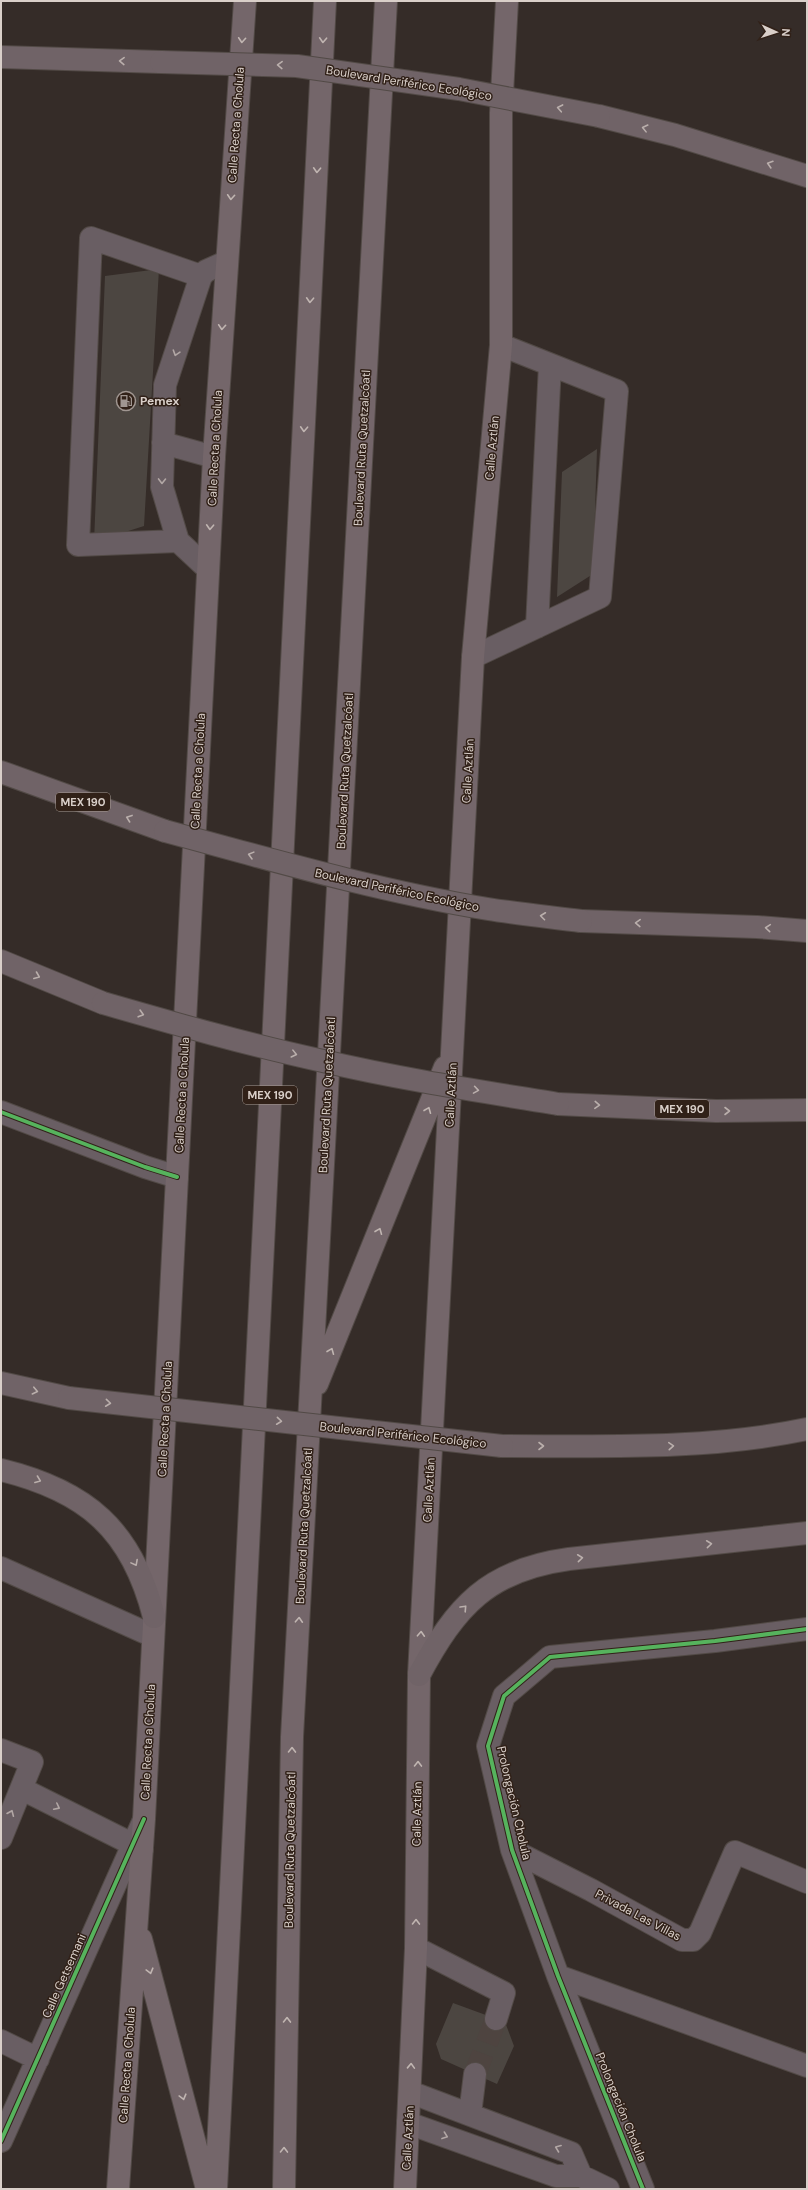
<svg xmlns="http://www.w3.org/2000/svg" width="808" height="2190" viewBox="0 0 808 2190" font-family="'DM Sans',sans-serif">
  <rect width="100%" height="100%" fill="#352c28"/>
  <!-- building -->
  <path fill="#4c4641" d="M159,269L144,526L94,542L105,276Z
    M597,449L593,574L557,597L562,472Z
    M453,2003L505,2022L514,2046L497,2084L441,2059L436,2044Z"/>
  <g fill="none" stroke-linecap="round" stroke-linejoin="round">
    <!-- minor-tunnel -->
    <path stroke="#4e4440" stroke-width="22" stroke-dasharray="22 11" stroke-linecap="butt" d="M475,2074L496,2019"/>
    <defs>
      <path id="minor" d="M163,443L214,457
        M178,541L78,545L91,238L201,276
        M208,569L178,541L162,487L165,385L201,276L206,271L226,262
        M537,627L550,365
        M473,657L600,597L617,391L501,345
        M1,1112L145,1167L177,1177
        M1,1568L153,1636
        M1,1750L32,1762L1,1838
        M22,1789L142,1849
        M512,1850L591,1890L682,1940H693L700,1933L735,1852L807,1882
        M416,1948L504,1993L496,2019
        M558,1976L807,2066
        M1,2041L38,2059
        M410,2092L571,2153L581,2176
        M470,2114L475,2074
        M408,2123L556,2176H581L608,2189
        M1,2141L143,1822
        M643,2189L558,1976L512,1850L488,1746L504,1696L550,1657L715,1641L807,1629"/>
      <path id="major" d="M317,1384L445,1067
        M141,1939L207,2189
        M118,2189L144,1819L214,457L245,1
        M216,2189L325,1
        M284,2189L292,1737L386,1
        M405,2189L416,1948L419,1675L473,657L501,345V113L507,1"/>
      <path id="highway" d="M1,57L161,62
        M599,116L675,135L807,176
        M1,772L165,831
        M581,921L757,927L807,931
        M1,961L103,1003
        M558,1104L716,1111L807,1110
        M1,1383L69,1398
        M502,1446C604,1446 707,1450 807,1429
        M1,1470C87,1491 132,1530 154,1617
        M419,1675C456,1606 488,1570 569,1559L807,1533"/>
    </defs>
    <!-- minor casing -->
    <use href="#minor" stroke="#524a46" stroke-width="24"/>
    <!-- major casing -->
    <use href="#major" stroke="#524a46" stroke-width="24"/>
    <!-- highway casing -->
    <use href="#highway" stroke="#524a46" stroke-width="24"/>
    <!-- minor -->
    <use href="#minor" stroke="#695e63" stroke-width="22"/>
    <!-- major -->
    <use href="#major" stroke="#74666a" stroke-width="22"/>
    <!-- highway -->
    <use href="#highway" stroke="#706367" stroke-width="22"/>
    <defs>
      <path id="highway-bridge" d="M161,62L297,66L459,89L599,116
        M165,831C272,860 379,891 488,909C519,914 550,917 581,921
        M103,1003C176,1024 249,1045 323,1061C400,1079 479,1091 558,1104
        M69,1398L502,1446"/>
    </defs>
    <!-- highway-bridge casing -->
    <use href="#highway-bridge" stroke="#524a46" stroke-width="24" stroke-linecap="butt"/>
    <!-- highway-bridge -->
    <use href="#highway-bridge" stroke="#706367" stroke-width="22"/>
    <defs>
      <path id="cycleway" d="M1,1112L145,1167L177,1177
        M1,2141L144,1819
        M643,2189L558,1976L512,1850L488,1746L504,1696L550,1657L715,1641L807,1629"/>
    </defs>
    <!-- cycleway casing -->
    <use href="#cycleway" stroke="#312118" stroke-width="6"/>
    <!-- cycleway -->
    <use href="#cycleway" stroke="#56b35d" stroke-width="4"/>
  </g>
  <!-- one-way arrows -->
  <defs><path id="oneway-chevron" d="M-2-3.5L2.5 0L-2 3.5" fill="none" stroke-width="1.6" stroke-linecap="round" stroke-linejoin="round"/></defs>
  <g stroke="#c0b5b1">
    <use href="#oneway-chevron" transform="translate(242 40) rotate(94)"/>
    <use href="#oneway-chevron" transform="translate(323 40) rotate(93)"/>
    <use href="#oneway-chevron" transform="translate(317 170) rotate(93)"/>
    <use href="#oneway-chevron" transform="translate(231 197) rotate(94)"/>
    <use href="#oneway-chevron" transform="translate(310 300) rotate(93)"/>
    <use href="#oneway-chevron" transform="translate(222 327) rotate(94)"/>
    <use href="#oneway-chevron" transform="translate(304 429) rotate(93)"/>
    <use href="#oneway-chevron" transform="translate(210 527) rotate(93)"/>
    <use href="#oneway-chevron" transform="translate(428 1110) rotate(-68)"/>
    <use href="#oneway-chevron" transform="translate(379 1231) rotate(-68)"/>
    <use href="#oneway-chevron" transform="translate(331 1351) rotate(-68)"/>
    <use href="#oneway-chevron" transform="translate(299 1620) rotate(-87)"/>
    <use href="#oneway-chevron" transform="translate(421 1634) rotate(-87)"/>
    <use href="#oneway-chevron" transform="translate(292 1750) rotate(-89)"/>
    <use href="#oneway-chevron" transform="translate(418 1764) rotate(-89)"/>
    <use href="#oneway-chevron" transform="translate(416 1922) rotate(-89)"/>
    <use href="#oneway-chevron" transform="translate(150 1971) rotate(75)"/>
    <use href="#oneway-chevron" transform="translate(287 2020) rotate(-89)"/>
    <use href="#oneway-chevron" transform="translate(411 2066) rotate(-88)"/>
    <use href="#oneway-chevron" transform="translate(183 2097) rotate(75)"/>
    <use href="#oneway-chevron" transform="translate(284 2150) rotate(-89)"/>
  </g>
  <g stroke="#baafac">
    <use href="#oneway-chevron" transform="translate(122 61) rotate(-178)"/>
    <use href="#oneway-chevron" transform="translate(280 65) rotate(-178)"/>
    <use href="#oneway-chevron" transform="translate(560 108) rotate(-169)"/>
    <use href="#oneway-chevron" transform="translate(645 128) rotate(-166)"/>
    <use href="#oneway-chevron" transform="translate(770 164) rotate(-163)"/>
    <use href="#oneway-chevron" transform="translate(129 818) rotate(-160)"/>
    <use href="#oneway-chevron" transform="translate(251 855) rotate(-165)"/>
    <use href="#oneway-chevron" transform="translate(543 916) rotate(-173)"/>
    <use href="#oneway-chevron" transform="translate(638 923) rotate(-178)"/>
    <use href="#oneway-chevron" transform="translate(768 928) rotate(-175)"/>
    <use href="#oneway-chevron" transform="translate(37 976) rotate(22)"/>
    <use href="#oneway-chevron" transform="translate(141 1014) rotate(16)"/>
    <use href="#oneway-chevron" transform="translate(294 1054) rotate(14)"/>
    <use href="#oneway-chevron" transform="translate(476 1090) rotate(9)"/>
    <use href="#oneway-chevron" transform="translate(597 1105) rotate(3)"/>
    <use href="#oneway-chevron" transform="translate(727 1111)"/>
    <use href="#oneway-chevron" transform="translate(35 1391) rotate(13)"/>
    <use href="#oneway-chevron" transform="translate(108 1403) rotate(6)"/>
    <use href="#oneway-chevron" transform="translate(279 1421) rotate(6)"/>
    <use href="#oneway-chevron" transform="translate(541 1446)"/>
    <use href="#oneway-chevron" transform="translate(671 1446) rotate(-4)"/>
    <use href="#oneway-chevron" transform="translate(38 1480) rotate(21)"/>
    <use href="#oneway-chevron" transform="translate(709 1544) rotate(-6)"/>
    <use href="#oneway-chevron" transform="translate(580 1558) rotate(-6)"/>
    <use href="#oneway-chevron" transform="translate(135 1563) rotate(62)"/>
    <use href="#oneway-chevron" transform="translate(464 1608) rotate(-47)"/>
  </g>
  <g stroke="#b2a7a5">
    <use href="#oneway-chevron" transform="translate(176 353) rotate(108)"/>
    <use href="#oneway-chevron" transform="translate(162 481) rotate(91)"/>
    <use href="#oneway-chevron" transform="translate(57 1807) rotate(27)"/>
    <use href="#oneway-chevron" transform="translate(11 1813) rotate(-67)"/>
    <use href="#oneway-chevron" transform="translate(445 2136) rotate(20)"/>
    <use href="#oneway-chevron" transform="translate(558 2148) rotate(-159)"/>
  </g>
  <!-- icons -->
  <defs>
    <symbol id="fuel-ring" viewBox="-11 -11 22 22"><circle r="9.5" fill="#312118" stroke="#a09691" stroke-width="1.5"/><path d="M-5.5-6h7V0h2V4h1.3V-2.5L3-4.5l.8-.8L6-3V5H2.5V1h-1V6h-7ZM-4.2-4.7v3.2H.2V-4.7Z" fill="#a09691"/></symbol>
  </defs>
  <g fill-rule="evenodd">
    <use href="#fuel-ring" x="115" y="390" width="22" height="22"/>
  </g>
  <g text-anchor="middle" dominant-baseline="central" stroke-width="3" stroke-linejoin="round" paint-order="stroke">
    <!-- shield labels -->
    <g fill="#312118" stroke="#a79b94" stroke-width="1">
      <rect x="56" y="793" width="54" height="18" rx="3"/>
      <rect x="243" y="1086" width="54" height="18" rx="3"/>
      <rect x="655" y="1100" width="54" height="18" rx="3"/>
    </g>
    <g font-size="11" font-weight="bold" fill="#d9cfc9">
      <text x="83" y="802">MEX 190</text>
      <text x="270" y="1095">MEX 190</text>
      <text x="682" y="1109">MEX 190</text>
    </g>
    <!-- street labels -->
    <g font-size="12" fill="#d9cfc9" stroke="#312118">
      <text transform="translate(409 83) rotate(9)">Boulevard Periférico Ecológico</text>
      <text transform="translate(236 125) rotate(-86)">Calle Recta a Cholula</text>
      <text transform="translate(215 448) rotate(-87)">Calle Recta a Cholula</text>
      <text transform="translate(362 448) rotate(-87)">Boulevard Ruta Quetzalcóatl</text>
      <text transform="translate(492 448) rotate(-85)">Calle Aztlán</text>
      <text transform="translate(198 771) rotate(-87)">Calle Recta a Cholula</text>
      <text transform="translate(345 771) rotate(-87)">Boulevard Ruta Quetzalcóatl</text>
      <text transform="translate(468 771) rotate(-87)">Calle Aztlán</text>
      <text transform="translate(397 890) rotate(12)">Boulevard Periférico Ecológico</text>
      <text transform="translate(182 1095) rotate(-87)">Calle Recta a Cholula</text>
      <text transform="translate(327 1095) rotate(-87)">Boulevard Ruta Quetzalcóatl</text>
      <text transform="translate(451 1095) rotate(-87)">Calle Aztlán</text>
      <text transform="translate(165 1419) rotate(-87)">Calle Recta a Cholula</text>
      <text transform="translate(403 1435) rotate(6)">Boulevard Periférico Ecológico</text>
      <text transform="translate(429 1490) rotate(-87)">Calle Aztlán</text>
      <text transform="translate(304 1526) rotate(-87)">Boulevard Ruta Quetzalcóatl</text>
      <text transform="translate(148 1742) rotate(-87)">Calle Recta a Cholula</text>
      <text transform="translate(514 1803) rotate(77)">Prolongación Cholula</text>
      <text transform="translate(417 1814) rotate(-89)">Calle Aztlán</text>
      <text transform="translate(290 1850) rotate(-89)">Boulevard Ruta Quetzalcóatl</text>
      <text transform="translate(638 1915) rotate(28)">Privada Las Villas</text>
      <text transform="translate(64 1976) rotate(-66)">Calle Getsemani</text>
      <text transform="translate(127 2065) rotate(-86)">Calle Recta a Cholula</text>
      <text transform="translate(621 2107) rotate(68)">Prolongación Cholula</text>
      <text transform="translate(408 2138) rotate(-87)">Calle Aztlán</text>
    </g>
    <!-- poi labels -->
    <g font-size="12" font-weight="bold" fill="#d9cfc9" stroke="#312118" text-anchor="start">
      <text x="140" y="401">Pemex</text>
    </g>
  </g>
  <!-- border -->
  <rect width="808" height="2190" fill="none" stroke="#d9cfc9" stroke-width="4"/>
  <!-- north arrow -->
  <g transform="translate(776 32) rotate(93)" stroke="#312118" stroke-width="3" paint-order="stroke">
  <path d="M0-3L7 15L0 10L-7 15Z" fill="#d9cfc9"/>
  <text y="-6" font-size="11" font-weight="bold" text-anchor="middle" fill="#d9cfc9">N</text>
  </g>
</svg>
